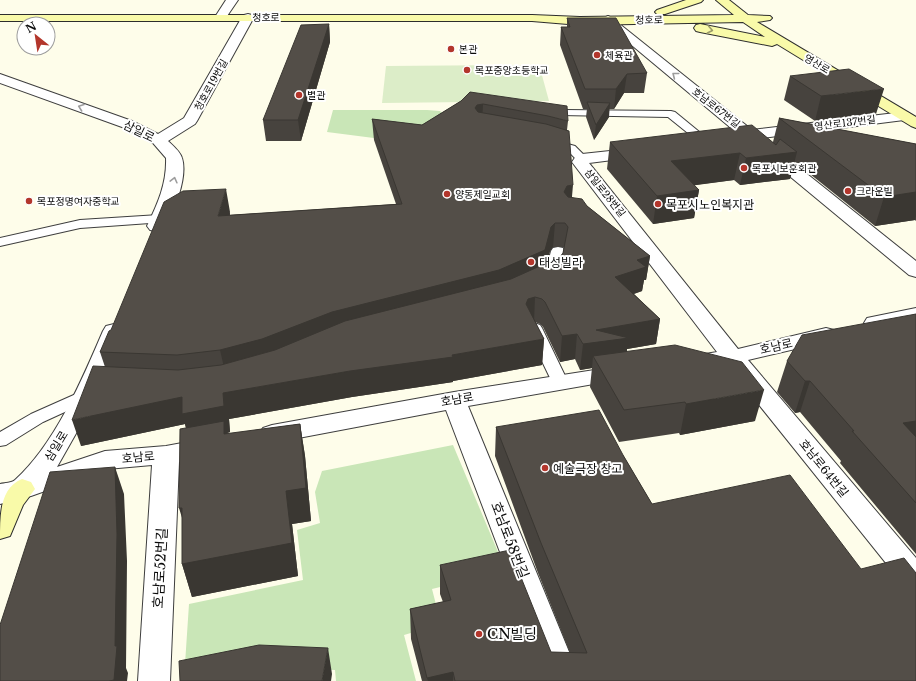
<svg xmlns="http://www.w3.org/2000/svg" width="916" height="681" viewBox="0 0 916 681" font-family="'Libre Baskerville','Noto Sans KR',serif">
  <rect width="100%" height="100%" fill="#fefdea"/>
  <!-- green -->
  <path fill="#c9e6b7" d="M333,110H427L440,111L445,116L436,146L327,132Z
    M453,445L506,571L432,589L441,624L404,635L416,681H336L335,670L274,667L184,679L189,604L303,580L297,530L320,523L315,492L322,471Z"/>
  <!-- pitch -->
  <path fill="#dcedc8" d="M524,65L540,68L549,101L382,103L386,66Z"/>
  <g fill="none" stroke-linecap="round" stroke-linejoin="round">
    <defs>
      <path id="lane" d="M564,110L671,111L675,112L714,144L712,146H704L668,117L560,115L559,113Z
        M549,139L575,146L588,159L586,161H578L567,150L545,144L543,142L545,140Z
        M159,215L164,216L166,219L164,222L80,228L0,246V238L80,220Z
        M558,247L563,248L565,251C562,264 563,286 545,281L543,278L545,275L551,251L553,248Z
        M534,323L540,325L542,328L568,382L566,386L560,388L554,386L552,382L526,328L528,325Z
        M85,390L91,392L94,396L91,400L43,422L6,445L0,446V432L31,414Z"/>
      <path id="street" d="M226,0H238L225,19H217L215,17Z
        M248,14L252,15L254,17L197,121L195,124L168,141C172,145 180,151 182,158C188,177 174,214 162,230L156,231L150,230L147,226C158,203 167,183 166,158L153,143L122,127L0,83V74L132,121L158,134L184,118L242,17L244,15Z
        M608,16L612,18L752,130L904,112L909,113L911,116L909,119L904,120L762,138L916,261V277L909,275L746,140L733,143L728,141L725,138L728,135L737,133L604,22L602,20L604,18Z
        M638,148L644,150L646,153L644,156L589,163L738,349L826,328L834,330L837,335L834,340L748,360L916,558V591L906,588L727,365L696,369L688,367L685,362L688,357L717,352L572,162L576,156L582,154Z
        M916,308V320L875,329L867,328L864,323L867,318Z
        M114,324L122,326L125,331L104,384L57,467L105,451L166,446L209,438L218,441L222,447L218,453L179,462L170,681H138L152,465L107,469L31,496L0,504V484C4,483 12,483 15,480C55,444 82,380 103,331L106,326Z
        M620,366L628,368L632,373L628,378L468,406L581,681H549L446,410L272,443L263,440L259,434L263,428L272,425L454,392Z"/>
      <path id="secondary" d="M686,0H703L701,2L665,14H657L655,12L657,10Z
        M716,0H729L748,15L770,16L772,18L770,20L757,22L916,117V128L911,126L777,44L772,46L700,32L696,31L694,28L696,25L700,24L765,37L743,22L580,25L532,21H0V15H532L580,17L734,15Z
        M22,479L31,482L35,489L23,505L10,536L0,539C0,514 0,488 22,479Z"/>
    </defs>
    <!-- lane casing -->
    <use href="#lane" stroke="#3e3e3e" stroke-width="2"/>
    <!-- street casing -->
    <use href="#street" stroke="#3e3e3e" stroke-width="2"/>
    <!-- secondary casing -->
    <use href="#secondary" stroke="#2d2d2d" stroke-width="2"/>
    <!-- lane -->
    <use href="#lane" fill="#fff" fill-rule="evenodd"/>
    <!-- street -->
    <use href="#street" fill="#fff" fill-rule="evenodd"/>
    <!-- secondary -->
    <use href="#secondary" fill="#f9faa9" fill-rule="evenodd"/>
  </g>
  <!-- wall -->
  <path fill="#47433e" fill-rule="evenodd" d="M567,18L647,73L644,93H624L614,109H609V117L594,140L586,117L587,109H583L560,45L561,27H567Z
    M329,24L330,42L301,141H266L263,120Z
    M790,76L876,114L815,121L784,100Z
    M470,92L568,121L567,130L572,197L587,206L650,256L646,280H644L642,291L634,294L660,319L656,344L627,349V352L755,421L680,435L679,433L619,442L590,387L592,368L580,370L575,359L560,362L543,327L540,324L535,322L544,339L542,365L453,381V382L352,397L229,419L230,432L227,433V434L300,424L305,456L311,521L292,524L298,576L192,597L182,564L186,428L185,424L81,446L105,367L100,352L111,330L230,212V215L396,204L374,140L372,119L422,125L461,101ZM553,247H564L563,253L560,257L546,263L550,251Z
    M779,118L916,144V221L915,220L875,226L795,162L790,179L740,185L734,180L694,185L699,190L694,218L653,224L607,169L610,142H773Z
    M916,314V554L840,463L841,461L800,412L795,413L777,392L787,361Z
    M496,427L623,455L652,504L861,569L916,681H422L411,639L410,609L443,602L440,594V565L551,652L570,653L538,573L495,456Z"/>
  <!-- shaded-wall -->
  <path fill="#3a3732" d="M329,24L330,42L301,141L298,120Z
    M627,74L624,93L614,109L616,89Z
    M884,89L876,114L815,121L821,96Z
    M610,103L609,117L594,140L596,125Z
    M483,104L482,125L475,108L477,105Z
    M797,152L790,179L740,185L746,158Z
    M740,153L734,180L667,189L671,161Z
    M573,185L571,208L564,192L567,186Z
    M226,189L230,212L223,239L218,216Z
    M699,190L694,218L653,224L657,196Z
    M916,192V216L915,220L875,226L884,197Z
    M555,223L553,247L550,251L544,274L226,376L220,350L551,227Z
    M650,256L646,280H644L642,291L612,301L615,277L637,260Z
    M535,297L534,322L526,304L528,299Z
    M660,319L656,344L627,349L625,363L593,356L592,368L580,370L583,344L596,330Z
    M577,334L575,359L560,362L562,336Z
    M544,339L542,365L453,381V382L352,397L229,419L230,432L227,433L231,453L189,440L185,424L81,446L72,420L182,397L223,393L350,371L452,355Z
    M805,381H810L800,412L795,413Z
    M764,390L755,421L680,435L686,404Z
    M916,421V450L903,423Z
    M300,424L305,456L311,521L292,524L298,576L192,597L182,564Z
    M115,467L124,494L127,561L126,668L128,673L127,681H109Z
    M179,508H182L189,541Z
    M328,648L332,674L331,681H322Z
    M453,672V681H428L427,678Z"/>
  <!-- building -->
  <path fill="#534e48" stroke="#3a3732" d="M567,18H616L647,73L627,74L616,89H585L561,27H570Z
    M329,24L298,120H263L301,25Z
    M849,69L884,89L821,96L790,76Z
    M470,92L567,106L568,121L548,116L483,104L477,105L475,108L478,112L546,124L569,131L573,185L567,186L564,192L568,197L582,199L587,206L650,256L637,260L646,267L615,277L660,319L596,330L629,338L583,344L577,334L562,336L545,302L542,299L535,297L528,299L526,304L544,339L452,355L453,357L350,371L223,393L224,406L182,414V397L72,420L93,366L178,370L221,365L275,350L345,321L511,279L560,257L563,253L568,227L565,223H555L551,227L545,250L499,270L332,312L262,339L220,350L177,355L100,352L109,331L111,330L164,202L183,191L226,189L218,216L402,204L372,119L422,125L461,101Z
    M587,102L610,103L596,125Z
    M779,118L916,144V192L884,197Z
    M752,125L776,145L780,139L797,152L746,158L740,153L671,161L699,190L657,196L610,142Z
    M916,314V421L903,423L916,437V503L852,431H854L810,381H805L787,361L802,335Z
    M675,345L742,362L764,390L686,404L685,402L624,410L593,356Z
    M599,410L623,455L652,504L790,475L861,569L904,558L916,573V681H455L453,672L427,678L410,609L451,600L440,565L510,550L551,652L587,653L541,543L496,427Z
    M224,421V434L300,424L306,488L286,491L292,543L182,564V508H179L180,429Z
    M115,467L117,534L115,646H117L114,680L109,681H0V625L50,472Z
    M259,645L328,648L322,681H180L179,661Z"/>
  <!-- one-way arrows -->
  <defs><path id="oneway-chevron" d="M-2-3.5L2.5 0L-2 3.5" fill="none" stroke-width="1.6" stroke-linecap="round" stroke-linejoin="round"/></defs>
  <use stroke="#9a9a6a" href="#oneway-chevron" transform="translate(710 30) rotate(11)"/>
  <g stroke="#9d9d9d">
    <use href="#oneway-chevron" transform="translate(675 75) rotate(-142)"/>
    <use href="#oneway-chevron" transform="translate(81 107) rotate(-160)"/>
    <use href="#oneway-chevron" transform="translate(174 180) rotate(-76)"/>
  </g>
  <!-- markers -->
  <g fill="#b3362c" stroke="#fff" stroke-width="1.5">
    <circle cx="451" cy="49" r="4"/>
    <circle cx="597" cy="55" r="4"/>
    <circle cx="467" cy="70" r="4"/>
    <circle cx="299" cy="95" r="4"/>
    <circle cx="744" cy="168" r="4"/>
    <circle cx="848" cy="191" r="4"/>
    <circle cx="447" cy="194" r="4"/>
    <circle cx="29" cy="201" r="4"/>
    <circle cx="658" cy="204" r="4"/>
    <circle cx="531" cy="262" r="4"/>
    <circle cx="545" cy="468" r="4"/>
    <circle cx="479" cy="634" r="4"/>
  </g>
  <g text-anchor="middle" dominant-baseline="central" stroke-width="4" stroke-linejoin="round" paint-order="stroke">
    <!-- far-street labels -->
    <g font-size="10" fill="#0b0b0b" stroke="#fff">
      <text x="266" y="17">청호로</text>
      <text transform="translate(649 20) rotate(-1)">청호로</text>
      <text transform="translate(817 64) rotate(31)">영산로</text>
      <text transform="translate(211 85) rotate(-61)">청호로19번길</text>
      <text transform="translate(716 108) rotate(38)">호남로67번길</text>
      <text transform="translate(845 123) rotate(-7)">영산로137번길</text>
      <text transform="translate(605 193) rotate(51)">삼일로28번길</text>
    </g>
    <!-- far-poi labels -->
    <g font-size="10" fill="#0b0b0b" stroke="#fff" text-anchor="start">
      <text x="459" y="49">본관</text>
      <text x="605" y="55">체육관</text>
      <text x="475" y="70">목포중앙초등학교</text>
      <text x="307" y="95">별관</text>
      <text x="752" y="168">목포시보훈회관</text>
      <text x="856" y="191">크라운빌</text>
      <text x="455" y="194">양동제일교회</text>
      <text x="37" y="201">목포정명여자중학교</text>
    </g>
    <!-- street labels -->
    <g font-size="12" fill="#0b0b0b" stroke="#fff">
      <text transform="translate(139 131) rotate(26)">삼일로</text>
      <text transform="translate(776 346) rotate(-13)">호남로</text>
      <text transform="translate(457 399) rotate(-10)">호남로</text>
      <text transform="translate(56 446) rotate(-59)">삼일로</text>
      <text transform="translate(138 457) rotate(-5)">호남로</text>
      <text transform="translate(824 468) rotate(51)">호남로64번길</text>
    </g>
    <!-- poi labels -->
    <g font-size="12" fill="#0b0b0b" stroke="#fff" text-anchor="start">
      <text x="666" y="204">목포시노인복지관</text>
      <text x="539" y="262">태성빌라</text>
      <text x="553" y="468">예술극장 창고</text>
    </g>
    <!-- near-street labels -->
    <g font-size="14" fill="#0b0b0b" stroke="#fff">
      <text transform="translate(510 540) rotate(69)">호남로58번길</text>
      <text transform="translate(160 568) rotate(-87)">호남로52번길</text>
    </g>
    <!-- near-poi labels -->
    <g font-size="14" fill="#0b0b0b" stroke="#fff" text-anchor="start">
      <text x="487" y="634">CN빌딩</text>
    </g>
  </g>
  <!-- north arrow -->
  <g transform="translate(36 36) rotate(330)"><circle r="19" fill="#ffffff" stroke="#9d9d9d"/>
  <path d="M0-3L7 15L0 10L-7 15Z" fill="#b3362c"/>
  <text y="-6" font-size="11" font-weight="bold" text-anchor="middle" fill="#0b0b0b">N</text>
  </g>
</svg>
